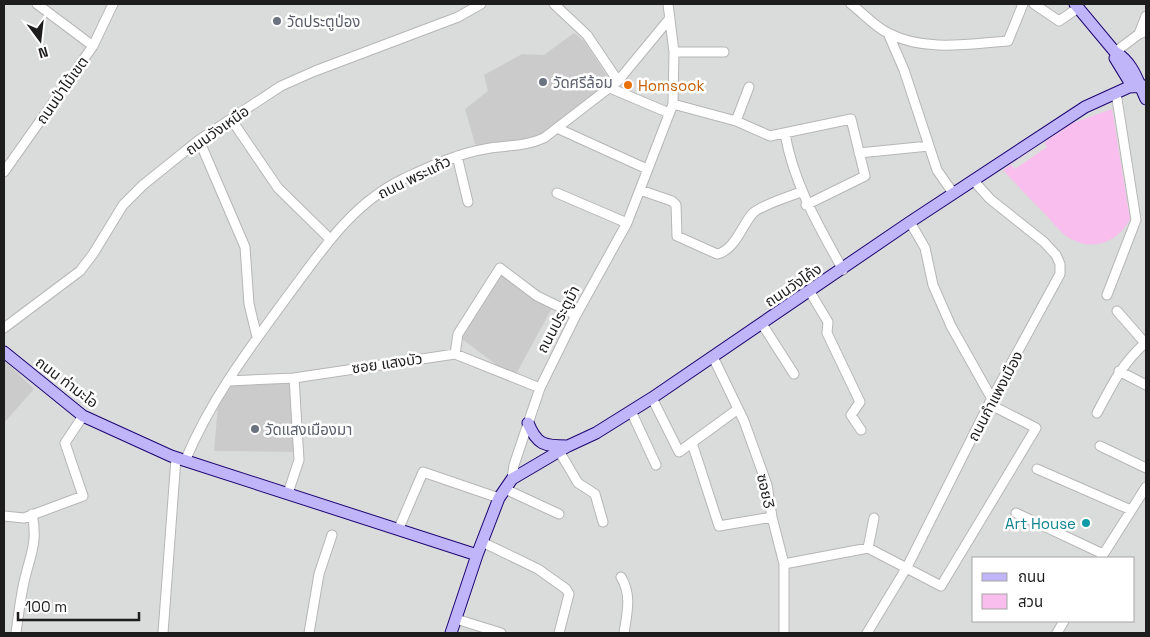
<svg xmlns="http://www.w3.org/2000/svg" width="1150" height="637" viewBox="0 0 1150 637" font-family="'Space Grotesk','Noto Sans Thai',sans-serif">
  <rect width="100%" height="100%" fill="#e2e5ee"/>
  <!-- residential -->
  <path fill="#dadbdb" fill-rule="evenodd" d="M4,4H1146V633H4ZM974,558H1134V621H974Z"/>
  <!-- religious -->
  <path fill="#cbcbcb" d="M574,33L584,41L609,79L608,89L544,138L485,149L475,144L465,109L488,91L484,75L522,54L544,55Z
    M501,272L529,296L552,308L516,374L502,369L462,339L461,335Z
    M4,360L34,389L4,423Z
    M292,383L295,452L214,451L218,406L231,384Z"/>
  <!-- park -->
  <path fill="#f9beed" d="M1112,109L1130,219C1117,244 1089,253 1065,235C1058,230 1052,221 1046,215C1031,200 1017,185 1003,170L1073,123Z"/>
  <!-- parking -->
  <path fill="#ddd" d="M1044,142L1047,147L1015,169L1011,165Z"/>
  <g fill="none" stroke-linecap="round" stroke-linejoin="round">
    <defs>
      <path id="street" d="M37,4L93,46
        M554,4L587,35L618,81
        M851,4C863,13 874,26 888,33C925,52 968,44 1008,41L1023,4
        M1034,4L1059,21L1078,8
        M888,33L904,70L937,170L953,193
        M1139,34L1146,16
        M674,52H724
        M1115,52L1139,34L1146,31
        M610,88L669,113
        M673,104L736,121L770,136L851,119L865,176L806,205
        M231,119L278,188L330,239
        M736,121L749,87
        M559,129L647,169
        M785,134C794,184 818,225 843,270
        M199,140L245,247L249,304L257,337
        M859,153L929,146
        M457,156L468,202
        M4,172L93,46L113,4
        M640,190L672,201L676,205L677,236L717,254C734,251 742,226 752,214C759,206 790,196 801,192
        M557,193L627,223
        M910,222L925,248L933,285L951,326L992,399
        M810,292L828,322L827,333L860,402L851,415L861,430
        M1107,295L1136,220L1117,99
        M1117,311L1145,343
        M762,324L794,374
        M4,328L80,271L93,254L123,205L143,185L199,140L281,86L315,71L458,17L481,4
        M455,354L458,334L500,268L537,296L576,315
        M713,357L744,421L767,485L772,517L784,564V633
        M1119,371L1146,385
        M228,381L294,378L455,354L540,388
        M652,398L679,452L738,409
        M631,411L656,465
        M1097,413C1113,383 1121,365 1146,342
        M692,443L719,526L772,517
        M1100,446L1146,468
        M559,451L578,483L595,494L603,522
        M185,461C210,401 248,350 287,297C320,253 351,204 403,179C429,167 456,154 485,149C505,145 524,147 544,138L618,81L670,18
        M1037,469L1131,510
        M512,479L514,465L540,388L576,315L627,223L673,104L674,52L668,4
        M505,489L559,514
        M288,493L299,460L294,378
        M1016,513L1103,554
        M4,516L24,518L83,496L65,443L83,416
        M399,528L423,472L499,498
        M482,542L538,569L566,589L569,594L559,633
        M868,548L874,518
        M1101,558L1146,487
        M784,564L868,548L941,586L1036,428L989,404
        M621,577C632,595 627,613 624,633
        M456,619L501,633
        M16,633C18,618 20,602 23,587C28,559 39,545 32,514
        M163,633L176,458
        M309,633L319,574L332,535
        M867,633L907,567L989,404L1060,274V264L1056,255L1044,242L990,199L973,180
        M1057,633L1064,621"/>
      <path id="secondary" d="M1075,4L1115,52C1133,62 1138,82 1146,99
        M1115,58L1129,81L1141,85
        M4,352L83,416L171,456L477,555
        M528,423C537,445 544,446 567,446
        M451,633L477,555L499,498L512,479L568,446L596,433L652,398L910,222L1085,107L1129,87L1146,86"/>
    </defs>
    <!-- street casing -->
    <use href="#street" stroke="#b6b6b6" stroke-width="11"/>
    <!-- secondary casing -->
    <use href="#secondary" stroke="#1e0572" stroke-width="13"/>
    <!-- street -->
    <use href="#street" stroke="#fff" stroke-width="9"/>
    <!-- secondary -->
    <use href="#secondary" stroke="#c1b5f9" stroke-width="11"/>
  </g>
  <!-- markers -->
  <g fill="#6b7280" stroke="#fff" stroke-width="2">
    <circle cx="277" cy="21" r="5"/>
    <circle cx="543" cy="82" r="5"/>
    <circle cx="255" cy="429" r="5"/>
  </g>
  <circle fill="#e8710a" stroke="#fff" stroke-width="2" cx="628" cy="85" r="5"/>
  <circle fill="#0f9aa8" stroke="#fff" stroke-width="2" cx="1086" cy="523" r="5"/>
  <g text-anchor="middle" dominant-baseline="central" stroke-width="5" stroke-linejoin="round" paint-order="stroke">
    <!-- worship labels -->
    <g font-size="15" fill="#5b616d" stroke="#fff" text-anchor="start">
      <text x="287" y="21">วัดประตูป่อง</text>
      <text x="553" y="82">วัดศรีล้อม</text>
      <text x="265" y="429">วัดแสงเมืองมา</text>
    </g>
    <!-- food labels -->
    <g font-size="15" fill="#c56008" stroke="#fff" text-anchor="start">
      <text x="638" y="85">Homsook</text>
    </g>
    <!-- street labels -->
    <g font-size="15" fill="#1d1d1d" stroke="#fff">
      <text transform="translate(62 90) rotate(-55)">ถนนป่าไม้เขต</text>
      <text transform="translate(217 130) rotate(-35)">ถนนวังเหนือ</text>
      <text transform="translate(414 177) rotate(-26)">ถนน พระแก้ว</text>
      <text transform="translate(793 285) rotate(-34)">ถนนวังโค้ง</text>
      <text transform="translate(558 319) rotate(-62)">ถนนประตูม้า</text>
      <text transform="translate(387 363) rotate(-8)">ซอย แสงบัว</text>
      <text transform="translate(67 382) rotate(37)">ถนน ท่ามะโอ</text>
      <text transform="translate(995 396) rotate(-62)">ถนนกำแพงเมือง</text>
      <text transform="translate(766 491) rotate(77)">ซอย3</text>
    </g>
    <!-- culture labels -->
    <g font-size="15" fill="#0d838f" stroke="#fff" text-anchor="end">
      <text x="1076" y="523">Art House</text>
    </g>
  </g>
  <!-- border -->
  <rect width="1150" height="637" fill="none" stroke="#1d1d1d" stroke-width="10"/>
  <!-- legend -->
  <rect x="972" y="557" width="162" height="65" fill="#ffffff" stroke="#a5a5a5"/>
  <rect x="982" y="573" width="25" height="8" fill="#c1b5f9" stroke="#a5a5a5"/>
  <text x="1018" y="582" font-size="15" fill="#1d1d1d">ถนน</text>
  <rect x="982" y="594" width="25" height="15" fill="#f9beed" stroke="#a5a5a5"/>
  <text x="1018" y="607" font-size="15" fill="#1d1d1d">สวน</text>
  <!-- north arrow -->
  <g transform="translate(40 40) rotate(165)" stroke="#ffffff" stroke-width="4" paint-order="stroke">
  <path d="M0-4L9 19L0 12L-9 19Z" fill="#1d1d1d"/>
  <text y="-8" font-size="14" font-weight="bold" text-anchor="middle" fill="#1d1d1d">N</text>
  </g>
  <!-- scale -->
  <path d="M18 612v8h121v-8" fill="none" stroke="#1d1d1d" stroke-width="2.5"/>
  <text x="25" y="612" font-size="15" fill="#1d1d1d" stroke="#ffffff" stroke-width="4" paint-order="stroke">100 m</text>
</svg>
